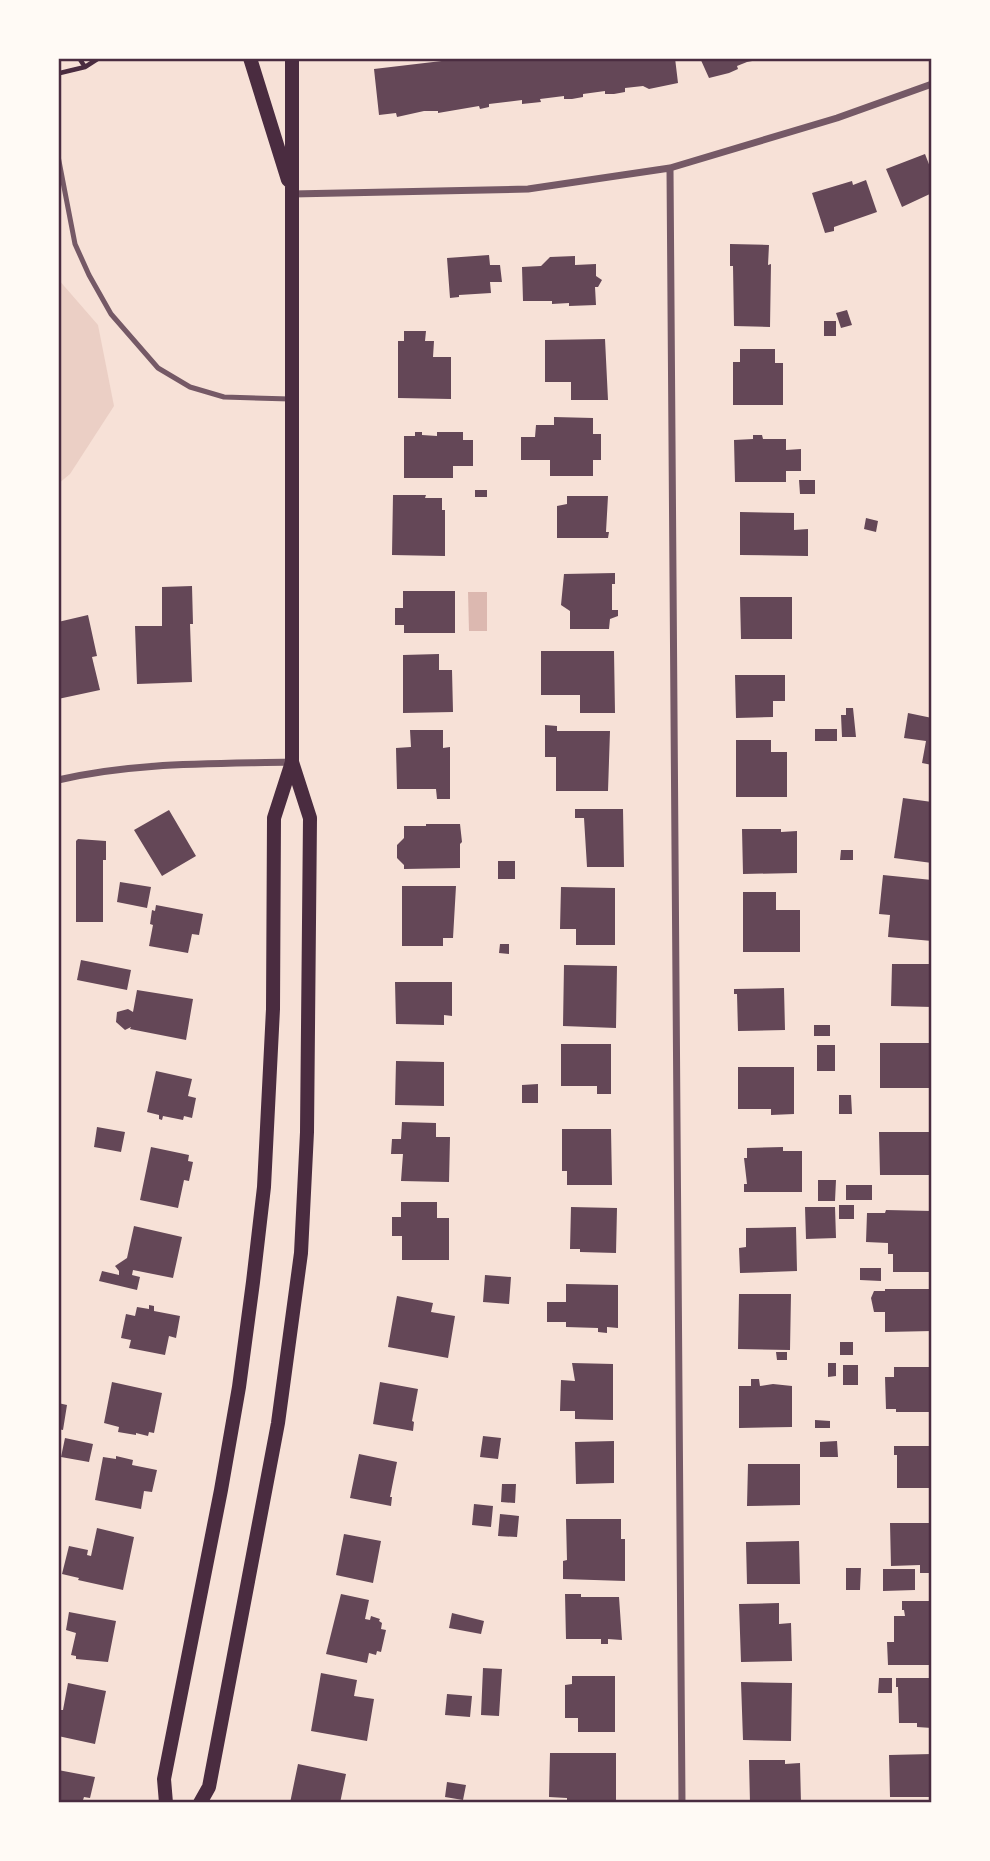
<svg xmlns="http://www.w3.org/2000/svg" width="990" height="1861" viewBox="0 0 990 1861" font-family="'DM Sans',sans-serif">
  <rect width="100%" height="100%" fill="#f7e1d7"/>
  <!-- green -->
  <path fill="#ebcfc5" d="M58,279L98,325L114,406L70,474L58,484Z"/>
  <!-- water -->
  <path fill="#dcb8b0" d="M468,592H487V631H469Z"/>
  <!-- building -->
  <path fill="#644757" d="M467,58H675L678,83L649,89L643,86L625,88V92L614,94H605V91L583,94V97L572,99H564V96L540,99L541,102L522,104V100L489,104V107L480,109L479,106L438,113V111H424L397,117L396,113L379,115L374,69Z
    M700,58H768L747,62L737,66L738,69L729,73L709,78Z
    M925,154L932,172V193L902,207L886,169Z
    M866,180L877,212L834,227V231L825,233L812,193L852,181L853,185Z
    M730,244L769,245L768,265L771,264L770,327L734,326L733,266H730Z
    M489,255L490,265H500L502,282H490L491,293L459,295V297L450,298L447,258Z
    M575,256V265L596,264V276L602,280L598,287H595L596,305L569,306V303L552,304V301H523L522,267L541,266L550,257Z
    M847,310L852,325L841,328L836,313Z
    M824,321H836V336H824Z
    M404,331H426L425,341H434L433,357H451V399L398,398V341H404Z
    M605,339L608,400H571V382H545V340Z
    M740,349H775V363H783V405H733V362H740Z
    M554,417L593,418V434H601V460H593V476H550V460H521V437H535L536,425H554Z
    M415,432H422V435L437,436V432H463V440H473V466H453V478H404V436H415Z
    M753,435H762L763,439H786V450L801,449V471H786V482H735L734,440L753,439Z
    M799,480H815V494H800Z
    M475,490H487V497H475Z
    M393,495H426L425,498H442V510H445V556L392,555Z
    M567,496H608L606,532H609L608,538H557V506L567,504Z
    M740,512L794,513V530L808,529V556L740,555Z
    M866,518L878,521L876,532L864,529Z
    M615,573V584H612V610H618V616L610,619L609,629H570V611L561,605L564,574Z
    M192,586L193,624H190L192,682L137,684L135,626H162V587Z
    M403,591H455V633H404V625H395V608H403Z
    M740,597H792V639H741Z
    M88,615L97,656L92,657L100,690L58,699V622Z
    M541,651H614L615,713H580V695H541Z
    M439,654V670H452L453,712L403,713V655Z
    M735,675H785V701H773V717L736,718Z
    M846,708H853L856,737H842L841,715H846Z
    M908,713L932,718V765L922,763L926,741L904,738Z
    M545,725L557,726V731H610L608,791H556V757H545Z
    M815,729H837V741H815Z
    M410,730H443V748L450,747V799H437L436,789H397L396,748L411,747Z
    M736,740H771V752H787V797H736Z
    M903,798L932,802V863L894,858Z
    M575,809H623L624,867H587L584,818H575Z
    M169,810L196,856L162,876L134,830Z
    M426,824H460L462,842L460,844V868L404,869V865L397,858V845L404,838V826H426Z
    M742,829H781V832L797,831V873L743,874Z
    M78,839L106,841V860H103V922H76V841Z
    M841,850H853V860H840Z
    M498,861H515V879H498Z
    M883,875L932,880V941L888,937L890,915L879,914Z
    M120,882L151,887L147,908L117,902Z
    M402,886H456L453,938H443V946H402Z
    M561,887L615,888V945H576V929H560Z
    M743,892H776V910H800V952H743Z
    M156,905L203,914L199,935L192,934L188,953L149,946L153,925L150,924L152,910L155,911Z
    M500,944H509V954L499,953Z
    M81,960L131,970L127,990L77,980Z
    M892,964H932V1007L891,1006Z
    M564,965L617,966L616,1028L563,1026Z
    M395,982H452V1016L444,1015V1025L396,1024Z
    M784,988L785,1030L738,1031L737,994H734V989Z
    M137,990L193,999L186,1040L130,1029L131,1027L125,1030L116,1022L117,1012L128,1009L133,1012Z
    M814,1025H830V1036H814Z
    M880,1043H932L931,1088H880Z
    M561,1044H611V1094H597V1086H561Z
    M817,1045H835V1071H817Z
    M396,1061L444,1062V1106L395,1105Z
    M738,1067H794V1114L771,1115V1109H738Z
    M156,1071L192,1079L188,1096L196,1098L192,1118L184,1116L183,1120L163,1116L162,1120L159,1119V1115L147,1112Z
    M538,1084V1103H522V1085Z
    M839,1095H851L852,1114H839Z
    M402,1122L436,1123V1137H450L449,1182L401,1181L403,1154H391L392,1139H401Z
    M97,1127L125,1132L121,1152L94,1147Z
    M562,1129H611L612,1185H567V1171H562Z
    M879,1132H932V1175H880Z
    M151,1147L189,1155L188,1161L193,1162L189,1181L184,1180L178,1208L140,1200Z
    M783,1147V1151H802V1192H744V1184H747L744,1158H747V1148Z
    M818,1180H836L835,1201H818Z
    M846,1185H872V1200H846Z
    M401,1202H437V1218H449V1260H402V1236H392V1217H401Z
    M839,1205H854V1219H839Z
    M571,1207L617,1208L616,1253L580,1252V1249H570Z
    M805,1207H835L836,1238L806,1239Z
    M886,1210L932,1211V1272H893V1254H888V1243L866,1242L867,1213H885Z
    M134,1226L182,1237L173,1278L133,1270L132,1275L140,1277L137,1290L99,1281L102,1271L119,1275V1271L115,1266L127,1258Z
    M796,1227L797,1271L740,1273L739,1248L746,1247V1228Z
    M860,1268H881V1281L860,1280Z
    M485,1275L511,1277L509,1304L483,1302Z
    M566,1284L618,1285V1328L607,1327V1333L598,1332V1328L566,1327V1322H547V1302H566Z
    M885,1289H932V1331L885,1332V1312H874L871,1298L874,1291H885Z
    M739,1294H791L790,1350L738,1349Z
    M397,1296L433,1303L431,1312L455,1316L448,1358L388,1347Z
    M149,1305L154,1306V1311L180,1316L176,1338L169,1336L165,1355L129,1348L131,1340L121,1338L126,1314L135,1316L137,1307L149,1309Z
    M840,1342H853V1355H840Z
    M776,1352H787V1360H777Z
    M572,1363L613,1364V1420L575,1419V1411H560L561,1380L575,1381Z
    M828,1363H836V1376L828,1377Z
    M843,1365H858V1385H843Z
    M894,1367H932V1412H896V1409H886L885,1377H894Z
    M751,1379H759L760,1386L773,1384L792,1386V1427L739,1428V1386H751Z
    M112,1382L162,1393L154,1433L149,1432L148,1436L136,1433V1435L118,1432L119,1427L104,1423Z
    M380,1382L418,1389L412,1421L414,1422L413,1431L373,1424Z
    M58,1403L67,1405L63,1430L58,1429Z
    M815,1420L830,1421V1428H815Z
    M483,1436L501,1438L498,1459L480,1457Z
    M65,1438L93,1444L89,1462L61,1457Z
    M614,1441V1483L576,1484L575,1442Z
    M837,1441L838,1457H820V1442Z
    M894,1446H932V1488H897V1455H894Z
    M359,1454L397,1462L390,1497H392L391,1506L350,1498Z
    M116,1456L133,1460L132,1465L157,1470L152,1492L144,1491L141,1509L95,1500L103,1457L116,1459Z
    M748,1464H800V1505L747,1506Z
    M502,1484H516L515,1503L501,1502Z
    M474,1504L493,1506L491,1527L472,1525Z
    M500,1514L519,1516L517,1537L498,1536Z
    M566,1519H621V1539H625V1581L563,1579V1561L567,1560Z
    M890,1523H932V1573H920V1565L891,1566Z
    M97,1528L134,1537L123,1590L78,1580L79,1578L62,1574L69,1546L88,1550L87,1555L91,1556Z
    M344,1534L381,1541L373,1583L336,1575Z
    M799,1541L800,1584H747L746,1542Z
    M846,1568H861L860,1590H846Z
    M883,1569H915V1590L883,1591Z
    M341,1594L369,1600L365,1619L370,1620L371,1616L380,1619L379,1621L382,1623L381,1629L386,1630L381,1652L377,1651L376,1655L369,1653L367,1663L326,1654Z
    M565,1594H581V1597H619L622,1640L608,1639V1644H601V1639H566Z
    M902,1601H932V1665H888L887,1642H894V1616H905L904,1610H902Z
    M779,1603V1624L791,1623L792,1661L741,1662L739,1604Z
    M69,1612L116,1621L108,1662L76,1659V1656L71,1655L76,1633L66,1630Z
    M452,1613L484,1621L481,1634L449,1628Z
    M483,1668L502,1669L499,1716L481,1715Z
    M321,1673L357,1680L354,1696L374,1699L367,1741L311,1731Z
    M572,1676H615V1732H578V1718H565V1685L572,1684Z
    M879,1678H892V1693H878Z
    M896,1678H932V1728L917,1727V1723H899L898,1687H896Z
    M741,1682L792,1683L791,1741L743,1740Z
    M68,1683L106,1691L95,1744L58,1736V1710H63Z
    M447,1694L472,1696L470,1717L445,1715Z
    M550,1753H616V1803H567V1798L549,1797Z
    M932,1754V1797H890L889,1755Z
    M749,1760H785V1764L800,1763L801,1803H750Z
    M298,1764L346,1774L340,1803H290Z
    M58,1770L95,1777L90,1798L84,1797L82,1803H58Z
    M447,1782L466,1785L463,1800L445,1797Z"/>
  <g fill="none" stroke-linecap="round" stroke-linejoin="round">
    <!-- path -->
    <path stroke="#4a2c40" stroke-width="4.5" d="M79,58L85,67
      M60,73L85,67L99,58"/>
    <!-- service -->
    <path stroke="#755966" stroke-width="5" d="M58,156L75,244L89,275L111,314L158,368L190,387L224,397L290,399"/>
    <!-- minor -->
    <path stroke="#755966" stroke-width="7" d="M670,168L682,1803
      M292,194L528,189L670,168L837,118L932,84
      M58,780C134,762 213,764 291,762"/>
    <!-- secondary -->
    <path stroke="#4a2c40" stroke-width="14" d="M250,58L288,180
      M166,1803L164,1779L221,1490L239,1387L253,1282L264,1187L273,1009L274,818L292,762V58
      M200,1803L209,1787L278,1423L301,1253L307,1132L310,818L292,762"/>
  </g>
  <!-- border -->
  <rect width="990" height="1861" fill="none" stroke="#fffaf5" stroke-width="119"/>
  <rect x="60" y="60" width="870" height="1741" fill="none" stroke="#4a2c40" stroke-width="2.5"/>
</svg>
